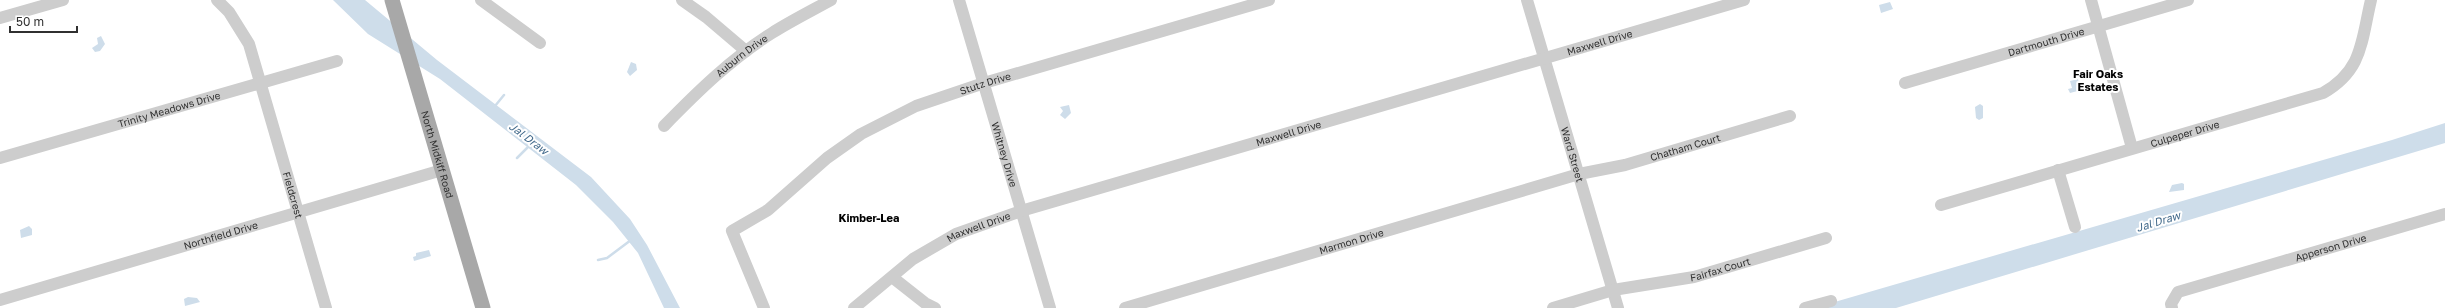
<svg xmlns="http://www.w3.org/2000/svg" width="2445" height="308" viewBox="0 0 2445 308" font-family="'Golos Text',sans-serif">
  <rect width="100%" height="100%" fill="#fff"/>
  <!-- water -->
  <path fill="#ceddea" d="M333,0H365L437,60L591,177L630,219L647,245L680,308H664L638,253L613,222L576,185L440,79L368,34Z
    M1890,2L1893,9L1881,13L1879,5Z
    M101,36L105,44L100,51L95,52L92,48L98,44L97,38Z
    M631,62L636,64L637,70L630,76L627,72Z
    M2078,79L2080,87L2084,86L2085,89L2070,93L2068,89L2072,88L2070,81Z
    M1980,104L1983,106V118L1979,120L1976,118L1975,107Z
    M1069,105L1071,113L1065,119L1060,115L1063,111L1060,107Z
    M2445,123V143L1896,308H1814L2392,140Z
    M2182,183L2184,184V190L2169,192L2172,185Z
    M29,226L32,229V235L21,238L20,230Z
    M429,250L431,256L414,261L413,257L416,256V253Z
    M188,297L197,298L200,302L185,306L184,299Z"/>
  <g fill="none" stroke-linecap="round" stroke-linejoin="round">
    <!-- stream -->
    <path stroke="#ceddea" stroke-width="2.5" d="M495,106L504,95
      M517,158L529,146
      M598,260L607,258L631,240"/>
    <!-- minor -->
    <g stroke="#cdcdcd" stroke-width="12">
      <path id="s1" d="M217,0L229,12L249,44L326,308"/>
      <path d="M481,0L540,43"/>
      <path d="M682,0L706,17L746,51"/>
      <path id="s2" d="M959,0L1050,308"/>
      <path id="s3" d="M1527,0L1618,308"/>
      <path d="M2091,0L2132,148"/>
      <path d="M0,18L63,0"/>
      <path id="s4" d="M1905,83L2188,0"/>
      <path id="s5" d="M664,126C697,92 732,58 772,33C791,21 811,11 831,0"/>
      <path id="s6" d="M0,158L337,61"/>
      <path d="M2058,170L2075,227"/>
      <path id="s7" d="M1941,205L2323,93C2363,70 2361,42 2371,0"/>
      <path d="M892,277L925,303L935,308"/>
      <path id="s8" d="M0,300L442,170"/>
      <path id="s9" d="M764,308L732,231L768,210L827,158L861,134L916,106L984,83L1269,0"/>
      <path id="s10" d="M854,308L913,259L956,234L1021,211L1744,0"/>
      <path id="s11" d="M1125,308L1579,174L1625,165L1790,116"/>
      <path id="s12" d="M1553,308L1613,290L1694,277L1826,238"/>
      <path d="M1805,308L1831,301"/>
      <path id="s13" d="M2172,308L2171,304L2178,292L2445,214"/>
    </g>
    <!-- major -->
    <path stroke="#a8a8a8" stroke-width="15" id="s14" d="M392,0L483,308"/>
  </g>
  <g text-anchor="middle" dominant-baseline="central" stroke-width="4" stroke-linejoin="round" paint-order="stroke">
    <!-- street labels -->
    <g font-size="10" fill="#303030" stroke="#fff">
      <text stroke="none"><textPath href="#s10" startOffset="798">Maxwell Drive</textPath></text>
      <text stroke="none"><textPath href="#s4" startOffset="147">Dartmouth Drive</textPath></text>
      <text stroke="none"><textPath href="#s5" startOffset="105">Auburn Drive</textPath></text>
      <text stroke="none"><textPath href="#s9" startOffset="380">Stutz Drive</textPath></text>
      <text stroke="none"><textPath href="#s6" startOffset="176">Trinity Meadows Drive</textPath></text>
      <text stroke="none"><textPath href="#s10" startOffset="474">Maxwell Drive</textPath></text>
      <text stroke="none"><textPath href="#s7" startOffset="254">Culpeper Drive</textPath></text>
      <text stroke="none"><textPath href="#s11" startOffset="583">Chatham Court</textPath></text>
      <text stroke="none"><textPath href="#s14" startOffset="161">North Midkiff Road</textPath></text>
      <text stroke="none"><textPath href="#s2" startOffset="161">Whitney Drive</textPath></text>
      <text stroke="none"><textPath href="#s3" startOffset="161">Ward Street</textPath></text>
      <text stroke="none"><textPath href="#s1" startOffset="212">Fieldcrest</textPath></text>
      <text stroke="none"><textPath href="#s10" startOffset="150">Maxwell Drive</textPath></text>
      <text stroke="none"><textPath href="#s8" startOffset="230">Northfield Drive</textPath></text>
      <text stroke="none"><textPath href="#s11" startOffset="236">Marmon Drive</textPath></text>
      <text stroke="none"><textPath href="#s13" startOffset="177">Apperson Drive</textPath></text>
      <text stroke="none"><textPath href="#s12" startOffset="172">Fairfax Court</textPath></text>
    </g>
    <!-- neighbourhood labels -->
    <g font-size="11" font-weight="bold" fill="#000" stroke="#fff">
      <text x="2098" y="73">Fair Oaks<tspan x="2098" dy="13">Estates</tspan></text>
      <text x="869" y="217">Kimber-Lea</text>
    </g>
    <!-- water labels -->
    <g font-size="11" font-style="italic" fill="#446b8c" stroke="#fff">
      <text transform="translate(529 138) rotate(37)">Jal Draw</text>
      <text transform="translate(2158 221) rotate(-17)">Jal Draw</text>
    </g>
  </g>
  <!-- scale -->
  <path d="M10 26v6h67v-6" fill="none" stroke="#303030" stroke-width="2"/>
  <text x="16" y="26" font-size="12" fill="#303030" stroke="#ffffff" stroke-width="3" paint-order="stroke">50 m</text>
</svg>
